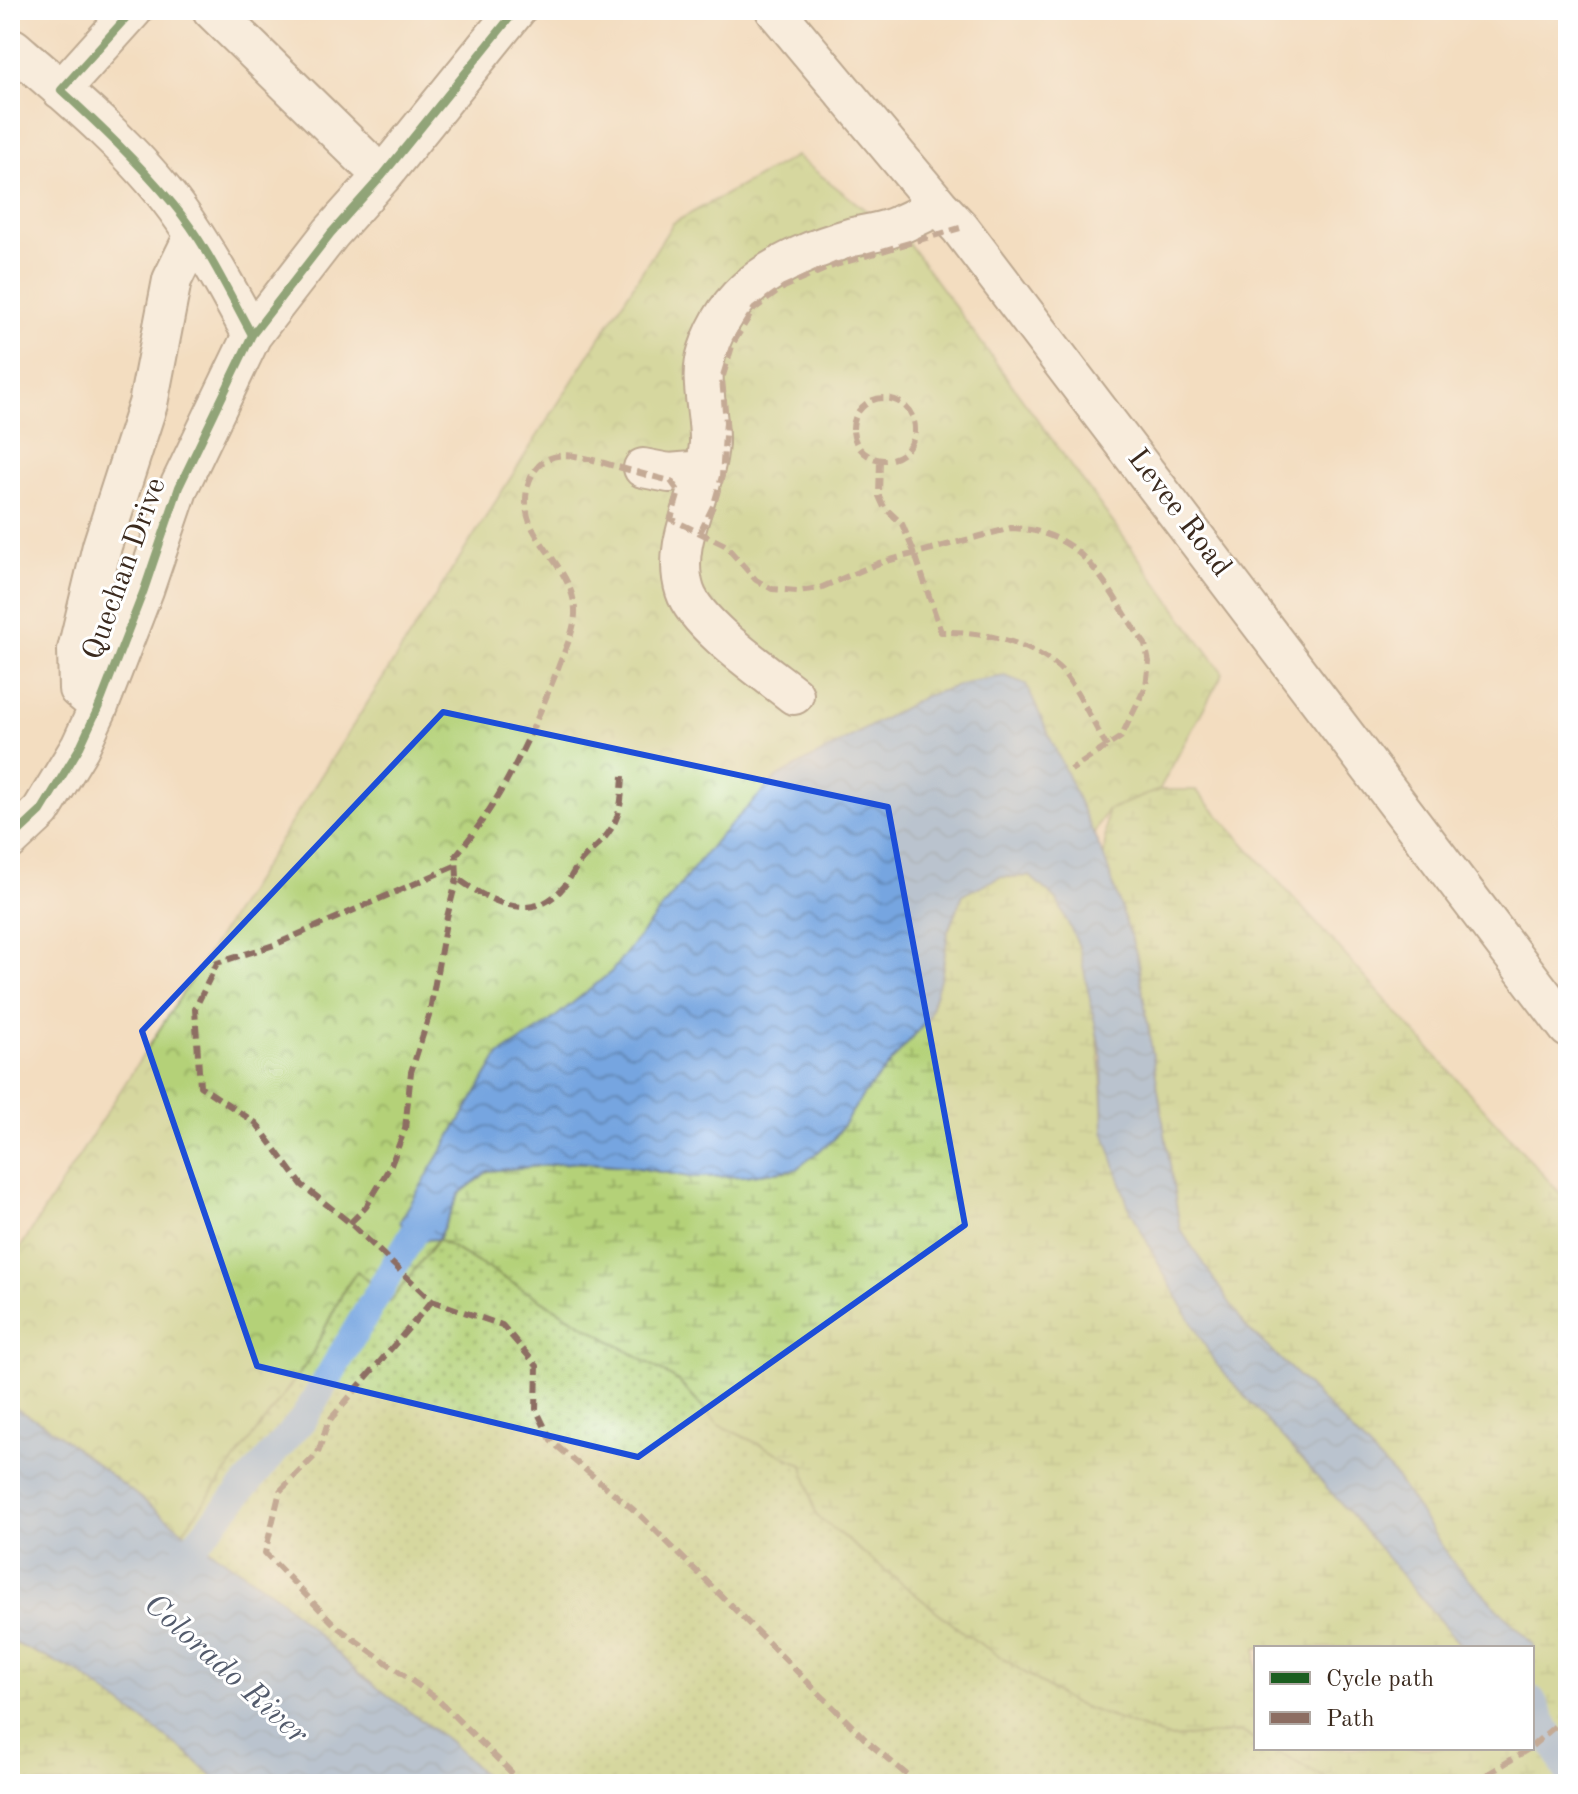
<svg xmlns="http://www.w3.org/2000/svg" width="1578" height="1794" viewBox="0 0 1578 1794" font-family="'Old Standard TT',serif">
  <defs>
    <pattern id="grass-dots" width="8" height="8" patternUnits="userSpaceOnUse" patternTransform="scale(2)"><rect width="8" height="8" fill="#b4d178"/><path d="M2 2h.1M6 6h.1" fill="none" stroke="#94aa62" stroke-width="1.8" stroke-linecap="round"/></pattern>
    <pattern id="wetland-marsh" width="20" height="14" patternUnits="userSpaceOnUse" patternTransform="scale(2)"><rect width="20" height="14" fill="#b4d178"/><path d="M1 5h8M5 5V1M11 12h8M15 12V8" fill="none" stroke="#94aa62"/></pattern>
    <pattern id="park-crowns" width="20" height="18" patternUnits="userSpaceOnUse" patternTransform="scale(2)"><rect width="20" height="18" fill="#b4d178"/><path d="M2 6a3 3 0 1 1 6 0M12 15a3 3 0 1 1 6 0" fill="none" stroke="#94aa62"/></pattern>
    <pattern id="water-waves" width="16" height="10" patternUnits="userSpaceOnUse" patternTransform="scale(2)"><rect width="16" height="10" fill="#76a5e0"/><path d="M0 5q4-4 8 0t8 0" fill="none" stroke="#6287b5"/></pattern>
  </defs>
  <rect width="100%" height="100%" fill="#fff"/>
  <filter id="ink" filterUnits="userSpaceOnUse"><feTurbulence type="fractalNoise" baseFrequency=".0125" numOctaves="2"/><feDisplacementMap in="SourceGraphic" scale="16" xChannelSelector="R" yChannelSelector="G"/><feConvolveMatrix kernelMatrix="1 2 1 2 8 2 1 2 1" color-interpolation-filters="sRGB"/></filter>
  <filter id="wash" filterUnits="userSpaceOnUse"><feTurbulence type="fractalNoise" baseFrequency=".006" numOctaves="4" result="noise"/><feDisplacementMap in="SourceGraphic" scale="32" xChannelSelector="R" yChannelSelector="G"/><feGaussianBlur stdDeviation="1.8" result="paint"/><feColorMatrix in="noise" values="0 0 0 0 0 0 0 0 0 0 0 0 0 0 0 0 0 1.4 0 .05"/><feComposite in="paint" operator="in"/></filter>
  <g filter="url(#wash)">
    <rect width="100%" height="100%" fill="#f3ddc0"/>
    <!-- grass -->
    <path fill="url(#grass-dots)" stroke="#787e4b" stroke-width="2" d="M438,1239L677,1380L719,1425L803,1465L817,1516L964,1633L1070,1702L1169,1738L1242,1732L1256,1740V1748H1271L1335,1784H493L449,1741L359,1674L183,1531L309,1360L344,1290L357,1271L390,1301Z"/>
    <!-- wetland -->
    <path fill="url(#wetland-marsh)" stroke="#787e4b" stroke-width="2" d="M1159,790H1196L1568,1202V1784H1335L1271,1748H1532V1651L1534,1645L1454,1564L1395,1476L1297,1375L1246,1327L1180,1229L1137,956L1104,857L1107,810Z
      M1030,876C1039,884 1051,891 1058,901C1094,952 1102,1069 1104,1131L1354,1518L1463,1648H1256V1740L1242,1732L1169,1738L1070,1702L964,1633L816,1515L803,1465L719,1425L677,1380L438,1239L459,1194L488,1171L578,1162L627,1166L690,1177L744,1176L796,1169L834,1139L942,972L948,931L963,894L1000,877Z
      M10,1641L78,1672L186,1752L221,1784H10Z"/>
    <!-- park -->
    <path fill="url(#park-crowns)" stroke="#787e4b" stroke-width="2" d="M796,156L909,244L1223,673L1159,790L1107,810L1057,900L1030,876L1000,877L963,894L948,931L942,972L928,1019L863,1095L834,1139L796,1169L744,1176L690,1177L627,1166L578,1162L488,1171L459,1194L438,1239L390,1302L357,1271L344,1290L309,1360L183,1531L47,1426L10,1405V1264L673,223Z"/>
    <!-- water -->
    <path fill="url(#water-waves)" stroke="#58687f" stroke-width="2" d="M1005,676L1026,684L1104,857L1137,956L1180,1229L1246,1327L1297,1375L1395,1476L1454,1564L1534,1645L1532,1651V1648H1463L1354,1518L1215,1363L1163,1272L1128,1205L1104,1131L1102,1057L1079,946L1057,900L1030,876L1000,877L963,894L948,931L942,972L928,1019L863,1095L834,1139L796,1169L744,1176L690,1177L627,1166L578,1162L488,1171L459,1194L438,1239L409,1241L400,1221L499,1055L543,1027L611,972L716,840L776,778L925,696L974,681Z
      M10,1405L47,1426L183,1531L277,1596L359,1674L449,1741L493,1784H221L186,1752L78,1672L10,1641Z"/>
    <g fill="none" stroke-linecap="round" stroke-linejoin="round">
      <!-- canal -->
      <path stroke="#76a5e0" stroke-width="28" d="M172,1570L304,1418L429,1207
        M1532,1700L1568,1773"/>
    </g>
  </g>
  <g filter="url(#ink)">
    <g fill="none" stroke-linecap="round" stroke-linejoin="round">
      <defs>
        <path id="minor" d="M212,10L382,176
          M775,10L939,206L960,228L1568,1028
          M10,50L13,48C68,95 133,149 176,208C205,248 229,292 252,335
          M61,90L133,10
          M643,468L669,473L704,470
          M794,695C765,672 696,625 685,591C669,541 706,492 709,443C710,414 698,380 707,352C716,324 731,301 754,283C783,260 818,247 853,237C867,234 881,232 894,227C909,221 924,213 939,206
          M99,706L78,689L77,650L102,546L148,404L172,280L194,235
          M10,840L41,811L80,747L99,706L144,590L179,487L252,335L331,233L382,176L516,10"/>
      </defs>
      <!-- minor casing -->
      <use href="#minor" stroke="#7b6957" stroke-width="42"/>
      <!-- minor -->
      <use href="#minor" stroke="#fff" stroke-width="38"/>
      <!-- quiet -->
      <path stroke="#8d6e63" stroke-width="6" stroke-dasharray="12 6" stroke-linecap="butt" d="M853 429a31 31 0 1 1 62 0a31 31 0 1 1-62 0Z
        M880,460L879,496L884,507L902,524L915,554L941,632C980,631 1027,641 1058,667C1074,681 1095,727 1107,747
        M700,533L714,504L722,476L726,422L722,379L733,343L754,309L784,287L835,265L960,228
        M623,776C621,806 621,820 600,843C594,849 587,854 582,860C574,869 569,882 561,890C530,924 487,900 457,878L456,855C502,801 532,734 558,668C564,651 576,629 575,610C573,578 547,555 533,529C525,515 524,497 529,482C545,439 587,459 618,467C636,472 654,477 671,481L679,492L671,519L725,545L756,580L772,589L798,591L820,588L879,563L1011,528C1089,531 1105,589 1145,644L1149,662L1146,686L1121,737L1071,770
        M455,866L274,945L217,963L195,1009L200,1086L256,1123L302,1185L350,1223L432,1301L502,1325L537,1366L536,1409L552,1442L641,1516L870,1744L918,1784
        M350,1223L366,1207L391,1165L405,1129L411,1072L429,1016L447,917L457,878
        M432,1301L328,1422L318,1453L280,1491L265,1553L337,1627L436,1698L523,1784
        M1532,1746L1568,1715
        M1472,1784L1530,1748"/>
      <defs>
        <path id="cycleway" d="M133,10L61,90C100,126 139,163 173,204C205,242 228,291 252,335
          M10,840L41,811L80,747L99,706L144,590L179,487L252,335L331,233L382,176L516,10"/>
      </defs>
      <!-- cycleway casing -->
      <use href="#cycleway" stroke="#fff" stroke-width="13"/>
      <!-- cycleway -->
      <use href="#cycleway" stroke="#1b5e20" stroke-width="8"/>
    </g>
  </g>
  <!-- marked area -->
  <path d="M0 0H1578V1794H0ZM443,712L888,807L965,1225L638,1457L257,1366L142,1031Z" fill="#f3ddc0" fill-opacity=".55" fill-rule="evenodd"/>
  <path fill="none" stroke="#1d4ed8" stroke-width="6" stroke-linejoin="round" d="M443,712L888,807L965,1225L638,1457L257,1366L142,1031Z"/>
  <g text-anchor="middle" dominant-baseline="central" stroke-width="6" stroke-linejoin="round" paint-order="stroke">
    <!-- street labels -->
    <g font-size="30" fill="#3b2a1e" stroke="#fff">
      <text transform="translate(1179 513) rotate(53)">Levee Road</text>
      <text transform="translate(125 569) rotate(-70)">Quechan Drive</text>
    </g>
    <!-- water labels -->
    <g font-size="32" font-style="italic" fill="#535b6c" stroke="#fff">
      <text transform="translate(225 1670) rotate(42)">Colorado River</text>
    </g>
  </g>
  <!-- margin -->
  <rect width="1578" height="1794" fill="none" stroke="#fff" stroke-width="40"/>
  <!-- legend -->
  <rect x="1254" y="1646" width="280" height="104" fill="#ffffff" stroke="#b1aaa5" stroke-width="2"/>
  <rect x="1270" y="1672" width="40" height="12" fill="#1b5e20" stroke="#b1aaa5" stroke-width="2"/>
  <text x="1326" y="1686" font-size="24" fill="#3b2a1e">Cycle path</text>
  <rect x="1270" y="1712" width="40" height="12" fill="#8d6e63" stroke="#b1aaa5" stroke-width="2"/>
  <text x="1326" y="1726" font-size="24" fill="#3b2a1e">Path</text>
</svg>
